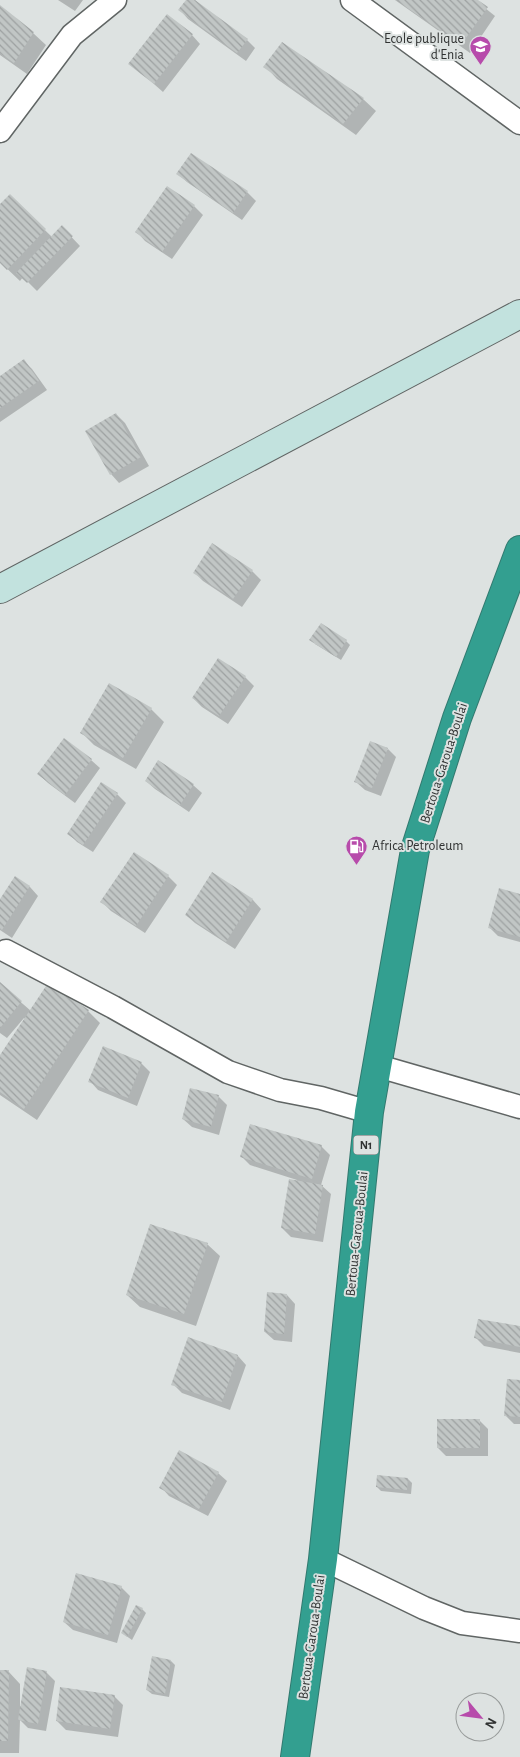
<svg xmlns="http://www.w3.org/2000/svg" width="520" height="1757" viewBox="0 0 520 1757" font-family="'Alegreya Sans',sans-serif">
  <defs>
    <pattern id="building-back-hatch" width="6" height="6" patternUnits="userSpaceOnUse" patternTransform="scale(1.25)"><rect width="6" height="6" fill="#c1c6c5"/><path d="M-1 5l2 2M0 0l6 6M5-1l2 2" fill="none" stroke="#9da1a1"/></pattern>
  </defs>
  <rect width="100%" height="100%" fill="#dde2e1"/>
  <!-- shadow -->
  <path fill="#0003" d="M58,0H83L75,11Z
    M188,0H192L247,40L255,48L246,61L188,19L180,10Z
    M395,0H475L495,16L470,53Z
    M0,6L33,33L46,45L27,74L0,55Z
    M192,35L200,44L163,92L130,63Z
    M282,44L363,99L376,111L356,135L277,79L265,66Z
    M191,154L247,192L256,201L242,220L187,182L178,174Z
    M10,196L52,237L62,227L80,246L37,291L23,277L20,281L0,262V206Z
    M194,206L203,215L172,259L145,241L137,232Z
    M24,361L32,369L47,390L0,422V377Z
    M116,414L125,423L149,466L119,483L111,474Z
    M252,571L261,580L242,607L203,581L195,573Z
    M346,641L350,645L341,660L315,644Z
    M245,677L254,686L228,724L202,707L193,698Z
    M109,685L151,709L164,722L136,769L94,745L82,733Z
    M388,749L396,757L381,796L365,790L356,782Z
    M91,760L100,768L75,803L48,783L39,774Z
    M146,781L193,785L202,793L189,812L155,789Z
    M117,794L126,803L93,852L77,842L69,834Z
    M213,874L253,900L261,909L235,949L195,923L186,915Z
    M168,876L177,885L145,933L111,911L102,902Z
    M15,878L30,887L38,896L12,938L0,930V902Z
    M520,895V942L498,936L489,927Z
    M0,984L31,1011H88L100,1023L37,1120L0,1095V1057L25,1019L24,1018L7,1038L0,1033Z
    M104,1048L142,1064L150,1072L137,1106L98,1090L90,1081Z
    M219,1097L227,1105L219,1135L192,1127L183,1119Z
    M321,1146L330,1155L321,1185L331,1194L323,1242L291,1237L282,1228L297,1180L250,1165L242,1157Z
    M207,1244L220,1256L196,1326L140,1307L127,1295Z
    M287,1295L295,1304L292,1342L274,1340L265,1332Z
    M520,1328V1353L484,1346L476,1338Z
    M238,1356L246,1365L230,1410L182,1393L173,1384Z
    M520,1381V1424H514L505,1415Z
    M480,1421L488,1429V1456H446L438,1448Z
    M218,1473L227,1481L208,1516L169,1496L161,1487Z
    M408,1479L412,1483L411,1494L381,1491L377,1487Z
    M121,1587L130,1596L117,1643L73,1630L64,1622Z
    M142,1609L146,1613L132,1640L122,1633Z
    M153,1658L171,1661L175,1665L169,1697L152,1694L147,1690Z
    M0,1671H8L20,1684V1706H22L46,1672L55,1681L46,1731L28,1728L20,1720L19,1753H0Z
    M114,1696L123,1705L118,1737L66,1730L57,1721Z"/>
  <!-- building -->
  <path fill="url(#building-back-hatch)" d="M186,0H195L248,39L237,53L178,10Z
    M396,0H478L488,7L461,45Z
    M0,5L34,32L14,63L0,53Z
    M167,14L193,34L154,84L128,64Z
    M282,42L364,98L343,124L263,67Z
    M191,153L248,191L233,213L176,174Z
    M167,186L195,205L162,252L135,232Z
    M10,194L46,229L7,270L0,263V204Z
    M62,225L73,236L27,283L16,273Z
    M24,359L39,381L0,408V376Z
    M116,413L141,457L110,475L85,431Z
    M212,543L253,570L233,599L193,573Z
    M321,623L347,640L336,657L309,640Z
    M218,658L246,676L219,716L192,698Z
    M109,683L152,708L123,758L80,733Z
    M64,738L92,759L65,795L37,774Z
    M370,741L388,748L372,788L354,782Z
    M158,760L194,784L180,805L145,781Z
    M101,782L118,793L83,845L67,834Z
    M134,852L169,875L136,926L100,902Z
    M212,872L253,899L226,942L185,915Z
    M15,876L30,886L2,930L0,928V899Z
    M499,888L520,894V937L488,928Z
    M0,982L22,1001L0,1028Z
    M48,983L89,1010L24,1109L0,1092V1055Z
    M103,1046L142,1062L128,1098L88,1082Z
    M190,1088L219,1095L211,1127L182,1119Z
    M250,1124L322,1145L312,1179L240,1157Z
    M289,1179L323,1185L315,1234L281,1228Z
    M150,1224L208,1243L184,1314L126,1295Z
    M267,1292L287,1294L284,1334L264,1332Z
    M478,1319L520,1326V1347L474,1338Z
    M188,1337L238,1355L222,1402L171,1385Z
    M507,1379L520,1380V1417L504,1416Z
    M437,1419H480V1448H437Z
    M179,1450L219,1472L199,1509L159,1488Z
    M377,1475L408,1478L407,1490L376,1487Z
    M76,1573L122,1586L108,1635L63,1622Z
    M136,1605L143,1608L127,1637L121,1633Z
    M152,1656L171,1660L165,1694L146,1690Z
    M27,1667L47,1671L38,1724L18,1720Z
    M0,1670H9L8,1741H0Z
    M60,1687L115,1695L110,1729L56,1721Z"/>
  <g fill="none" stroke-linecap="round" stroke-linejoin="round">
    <defs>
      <path id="street" d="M352,0L520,123
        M0,131L72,35L115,0
        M6,951L113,1007L228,1072L280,1090L321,1098L369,1112
        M378,1066L520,1107
        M323,1559L424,1608L462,1623L520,1631"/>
      <path id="secondary" d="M0,589L520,314"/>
      <path id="highway" d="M295,1757L323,1559L369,1112L415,850L457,718L520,550"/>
    </defs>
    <!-- street casing -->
    <use href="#street" stroke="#606564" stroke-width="25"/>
    <!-- secondary casing -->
    <use href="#secondary" stroke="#606564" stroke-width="30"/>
    <!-- highway casing -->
    <use href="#highway" stroke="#32796f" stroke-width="30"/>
    <!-- street -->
    <use href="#street" stroke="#fff" stroke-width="22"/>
    <!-- secondary -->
    <use href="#secondary" stroke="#c2e2de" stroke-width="28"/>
    <!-- highway -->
    <use href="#highway" stroke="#339f90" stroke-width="28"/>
  </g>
  <!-- icons -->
  <defs>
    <symbol id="school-pin" viewBox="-11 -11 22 30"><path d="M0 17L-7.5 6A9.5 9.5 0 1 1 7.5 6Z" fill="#b74bab" stroke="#dde2e1"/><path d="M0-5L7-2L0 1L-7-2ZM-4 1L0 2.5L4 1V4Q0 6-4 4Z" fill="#fff"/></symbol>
    <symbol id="fuel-pin" viewBox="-11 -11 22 30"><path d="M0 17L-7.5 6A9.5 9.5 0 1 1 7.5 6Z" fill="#b74bab" stroke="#dde2e1"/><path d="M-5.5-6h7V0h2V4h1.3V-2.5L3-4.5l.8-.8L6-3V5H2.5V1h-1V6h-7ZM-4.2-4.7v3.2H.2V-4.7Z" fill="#fff"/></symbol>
  </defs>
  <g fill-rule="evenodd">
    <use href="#school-pin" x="468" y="34" width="25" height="34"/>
    <use href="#fuel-pin" x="344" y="834" width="25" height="34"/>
  </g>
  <g text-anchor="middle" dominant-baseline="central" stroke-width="4" stroke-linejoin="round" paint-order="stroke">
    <!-- shield labels -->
    <rect fill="#dde2e1" stroke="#646766" stroke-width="1" x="353.5" y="1135.5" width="25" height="19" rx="4"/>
    <g font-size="12" font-weight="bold" fill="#303232">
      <text x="366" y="1145">N1</text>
    </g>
    <!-- poi labels -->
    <g font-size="14" fill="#303232" stroke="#dde2e1" text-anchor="end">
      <text x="464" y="39">Ecole publique<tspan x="464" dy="16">d'Enia</tspan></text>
      <text x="372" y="846" text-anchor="start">Africa Petroleum</text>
    </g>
    <!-- street labels -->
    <g font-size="14" fill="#303232" stroke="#dde2e1">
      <text transform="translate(444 763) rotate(-72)">Bertoua-Garoua-Boulai</text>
      <text transform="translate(357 1234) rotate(-84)">Bertoua-Garoua-Boulai</text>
      <text transform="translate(312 1637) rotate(-82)">Bertoua-Garoua-Boulai</text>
    </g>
  </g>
  <!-- north arrow -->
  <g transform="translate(480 1717) rotate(119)"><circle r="24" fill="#dde2e1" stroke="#989c9b"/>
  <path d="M0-4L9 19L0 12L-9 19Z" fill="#b74bab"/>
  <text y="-8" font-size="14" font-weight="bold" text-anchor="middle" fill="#303232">N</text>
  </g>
</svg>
